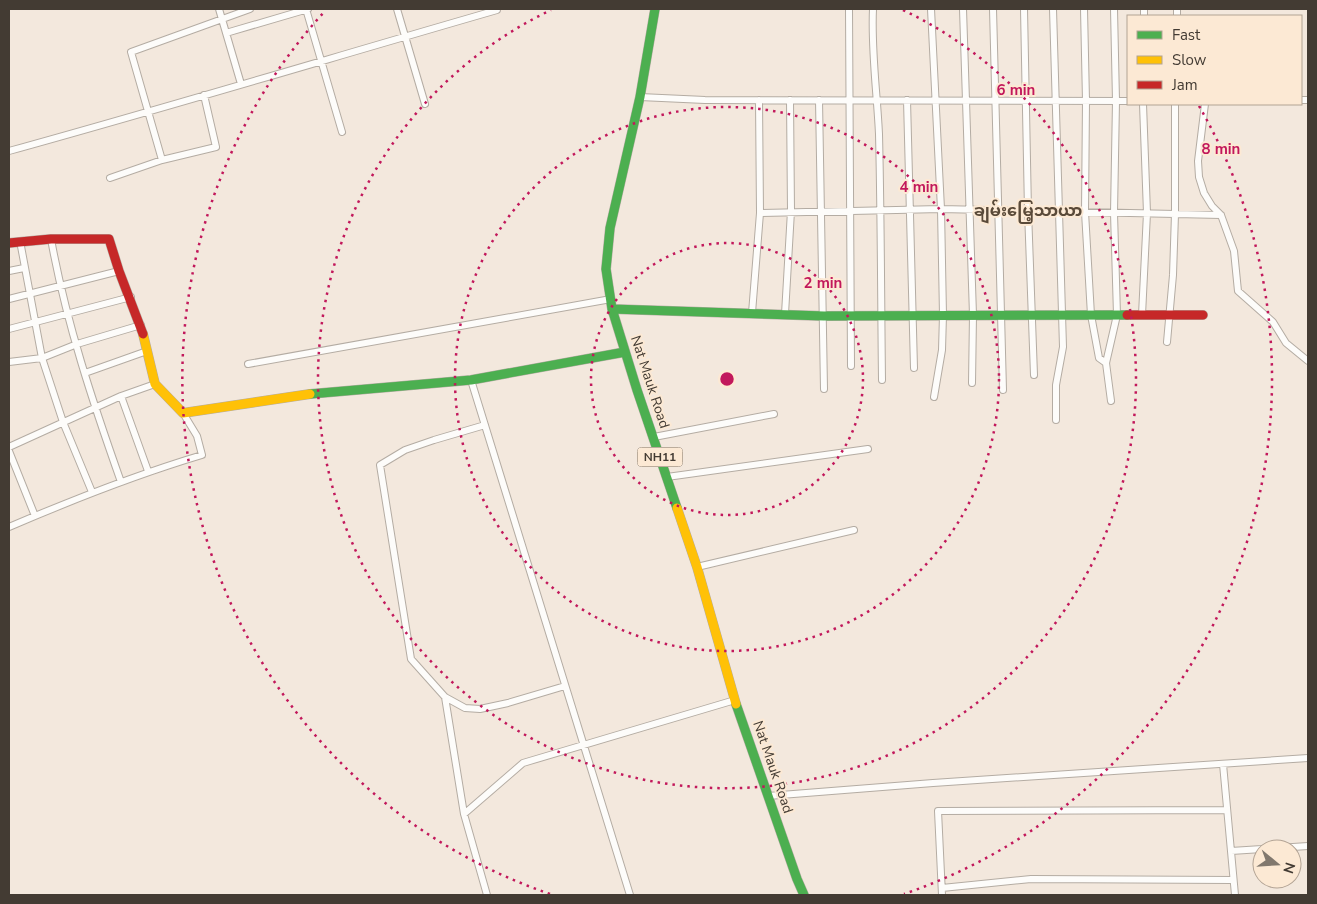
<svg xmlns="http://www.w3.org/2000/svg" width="1317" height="904" viewBox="0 0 1317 904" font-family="'Nunito Sans','Noto Sans Myanmar',sans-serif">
  <rect width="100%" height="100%" fill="#f3e8dd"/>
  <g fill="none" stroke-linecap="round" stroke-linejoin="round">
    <defs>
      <path id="street" d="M219,9L241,84
        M306,9L342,132
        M397,9L425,104
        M849,9L851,366
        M873,9C871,50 877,92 879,134C881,216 881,298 882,380
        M931,9L941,209L943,315L942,350L934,397
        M963,9L973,315L972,383
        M993,9L1003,390
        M1024,9L1028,211L1034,375
        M1053,9L1063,347L1056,385V420
        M1084,9L1086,101L1085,212L1091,315L1099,358L1106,363
        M1144,16V9
        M1177,16V9
        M226,33L308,9
        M640,97L705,100L1128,101
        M819,100L824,389
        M907,100L914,368
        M1301,100H1308
        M1205,104L1198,161L1199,177L1204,193L1212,206L1221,215L1234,251L1238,291L1273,322L1286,343L1308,361
        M9,151C172,106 334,57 497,10V9
        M162,160L131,52L250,9
        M110,178L162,160L216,147L204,95
        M760,213L941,209L1221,215
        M51,239C66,322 93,403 121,482
        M20,241L42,358L63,422L92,492
        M9,271L24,268
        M9,299L119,271
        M752,313L760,213L759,100
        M785,314L791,211L790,100
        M1142,315L1147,213L1143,104
        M9,329L131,297
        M1167,342L1173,275L1175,214V104
        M9,362L42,358L77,344L141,325
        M248,364L611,299
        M85,373L147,351
        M471,380L630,895
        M121,396L148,471
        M1111,401L1106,363L1117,315L1114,213L1116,101L1114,9
        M485,425L434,440L405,450L380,465L411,659L445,697L465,708L480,709L508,703L565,686
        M654,437L774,414
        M9,447L121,396L155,384
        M9,451L35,516
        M667,477L868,449
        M9,527C72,500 135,475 202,455L197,436L183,413
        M697,567L854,530
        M445,697L464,814
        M1223,764L1235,895
        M768,796L933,783L1308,758
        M1262,849L1308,846
        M1231,851L1262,849
        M942,888L1031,879L1233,880
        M487,895L464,814L523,763L735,700
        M942,895L938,811L1227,810"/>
      <path id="fast" d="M655,9L640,97L610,228L606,269L612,309L637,390L677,508
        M612,309L824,316L1127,315
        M310,394L471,380L625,352
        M736,704L797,879L804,895"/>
      <path id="slow" d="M143,334L155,384L183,413L310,394
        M677,508L697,567L736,704"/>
      <path id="jam" d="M9,243L51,239H109L119,271L143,334
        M1127,315H1203"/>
    </defs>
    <!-- street casing -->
    <use href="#street" stroke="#b4aca3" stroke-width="8"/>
    <!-- fast casing -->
    <use href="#fast" stroke="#b4aca3" stroke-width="10"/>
    <!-- slow casing -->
    <use href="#slow" stroke="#b4aca3" stroke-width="10"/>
    <!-- jam casing -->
    <use href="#jam" stroke="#b4aca3" stroke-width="10"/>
    <!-- street -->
    <use href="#street" stroke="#fdfcfa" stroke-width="6"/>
    <!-- fast -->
    <use href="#fast" stroke="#4caf50" stroke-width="9"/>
    <!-- slow -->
    <use href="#slow" stroke="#ffc107" stroke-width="9"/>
    <!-- jam -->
    <use href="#jam" stroke="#c62828" stroke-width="9"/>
  </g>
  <!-- distance rings -->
  <g fill="none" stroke="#c2185b" stroke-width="2.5" stroke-dasharray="2.5 5">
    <circle cx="727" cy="379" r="136"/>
    <circle cx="727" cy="379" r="272"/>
    <path d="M903 10A409 409 0 1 1 551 10"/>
    <path d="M550 894A545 545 0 0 1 325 11M1199 106A545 545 0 0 1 904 894"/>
  </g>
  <g text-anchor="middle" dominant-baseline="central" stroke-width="4" stroke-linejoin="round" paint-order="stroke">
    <!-- shield labels -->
    <rect fill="#fce9d4" stroke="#7a6f63" stroke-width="1" x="637.5" y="447.5" width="45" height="19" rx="4"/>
    <g font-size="12" font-weight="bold" fill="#433b33">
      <text x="660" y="457">NH11</text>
    </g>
    <!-- street labels -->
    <g font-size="14" fill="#433b33" stroke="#fce9d4">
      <text transform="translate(650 382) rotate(72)">Nat Mauk Road</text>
      <text transform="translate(773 767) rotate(71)">Nat Mauk Road</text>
    </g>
    <!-- quarter labels -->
    <g font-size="16" font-weight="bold" fill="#5a4a39" stroke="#fce9d4">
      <text x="1028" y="211">ချမ်းမြေ့သာယာ</text>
    </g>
  </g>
  <circle cx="727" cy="379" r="8" fill="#c2185b" stroke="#fce9d4" stroke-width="2.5"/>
  <g font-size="15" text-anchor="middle" font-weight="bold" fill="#c2185b" stroke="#fce9d4" stroke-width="4" stroke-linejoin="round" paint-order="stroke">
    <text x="1016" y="95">6 min</text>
    <text x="1221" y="154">8 min</text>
    <text x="919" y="192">4 min</text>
    <text x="823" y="288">2 min</text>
  </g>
  <!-- border -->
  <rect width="1317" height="904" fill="none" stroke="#433b33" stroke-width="20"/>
  <!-- legend -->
  <rect x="1127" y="15" width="175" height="90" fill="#fce9d4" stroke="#b2a394"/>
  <rect x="1137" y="31" width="25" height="8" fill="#4caf50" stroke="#b2a394"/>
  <text x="1172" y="40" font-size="15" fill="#433b33">Fast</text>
  <rect x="1137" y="56" width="25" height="8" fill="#ffc107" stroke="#b2a394"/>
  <text x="1172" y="65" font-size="15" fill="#433b33">Slow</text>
  <rect x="1137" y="81" width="25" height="8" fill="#c62828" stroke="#b2a394"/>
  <text x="1172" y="90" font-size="15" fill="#433b33">Jam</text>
  <!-- north arrow -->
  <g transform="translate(1277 864) rotate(108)"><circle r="24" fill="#fce9d4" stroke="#b2a394"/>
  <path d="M0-4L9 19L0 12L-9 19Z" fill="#81786e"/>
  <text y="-8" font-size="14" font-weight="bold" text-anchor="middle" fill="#433b33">N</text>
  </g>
</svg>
